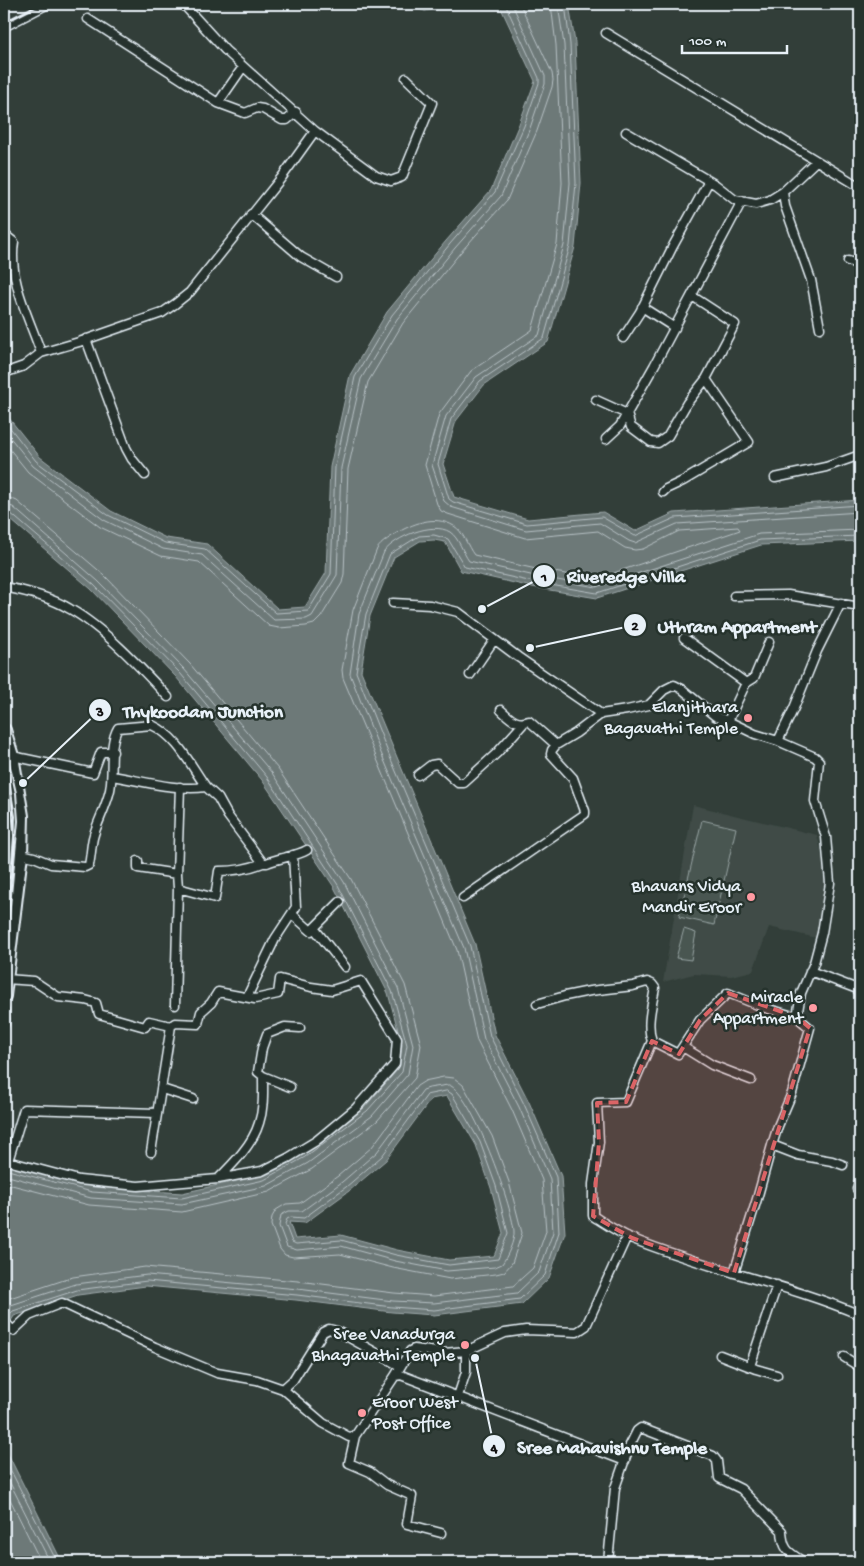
<svg xmlns="http://www.w3.org/2000/svg" width="864" height="1566" viewBox="0 0 864 1566" font-family="'Gochi Hand',sans-serif">
  <rect width="100%" height="100%" fill="#323e39"/>
  <filter id="ink" filterUnits="userSpaceOnUse"><feTurbulence type="fractalNoise" baseFrequency=".02" numOctaves="2"/><feDisplacementMap in="SourceGraphic" scale="10" xChannelSelector="R" yChannelSelector="G"/><feConvolveMatrix kernelMatrix="1 2 1 2 8 2 1 2 1" color-interpolation-filters="sRGB"/></filter>
  <g filter="url(#ink)">
    <!-- built -->
    <path fill="#3f4b46" d="M693,805L817,835L828,878L822,916L816,938L769,927L753,971L731,976L694,974L663,982Z"/>
    <!-- green -->
    <path fill="#495651" stroke="#98a4a4" d="M702,820L736,828L714,925L679,917Z
      M684,929L696,933L691,960L676,958Z"/>
    <!-- water -->
    <path fill="#6d7978" stroke="#9ea9ab" fill-rule="evenodd" d="M401,4H468L425,11Z
      M499,4H569L575,43L581,183L575,247L548,342L484,385L456,421L443,464L454,497L528,519L603,512L635,531L674,513L860,500V541L761,545L597,598L532,587L461,571L445,542L434,540L420,541L394,557L370,616L361,671L475,944L495,1035L529,1102L561,1176L565,1233L549,1278L522,1304L434,1315L392,1312L296,1300L146,1286L78,1295L14,1316L4,1333V1163L93,1187L182,1193L263,1175L302,1153L364,1108L398,1069L402,1045L388,993L334,887L262,780L176,677L91,589L4,514V412L40,457L111,511L166,538L207,544L278,609L305,607L326,573L330,467L350,375L387,312L446,241L491,190L519,124L535,81ZM447,1096L476,1145L491,1188L503,1233L494,1256L449,1260L397,1250L341,1235L295,1239L289,1222L305,1223L349,1191L386,1160L431,1099Z
      M4,1446L62,1562H4Z"/>
    <g fill="none" stroke-linecap="round" stroke-linejoin="round">
      <!-- shore -->
      <path stroke="#b7c1c5" stroke-width="1" d="M558,4L564,45L570,183L564,245L539,335L476,377L446,416L432,465L444,501L451,507L526,530L600,523L629,541L635,543L677,524L860,512
        M565,4L570,44L576,183L570,246L544,338L480,381L451,419L438,464L449,499L453,502L527,524L602,517L635,536L675,518L860,505
        M4,420L36,461L108,515L165,543L205,549L276,613L308,611L331,574L335,467L355,377L392,315L450,244L495,192L524,126L539,83V78L505,4
        M4,430L33,466L104,520L163,549L202,555L274,620L306,619L312,616L337,575L341,468L361,379L397,319L455,248L501,196L530,128L545,84V76L512,4
        M4,442L28,472L100,527L161,556L199,562L269,626L279,628L306,626L314,624L321,617L342,583L344,574L348,469L368,382L403,323L460,253L507,200L537,131L552,87L553,80L552,73L520,4
        M4,497L10,498L17,501L104,575L190,664L278,769L351,879L405,985L421,1045L415,1078L377,1121L312,1169L269,1192L182,1212L89,1205L4,1183
        M4,505L13,507L98,581L184,669L272,773L344,882L398,988L413,1045L408,1074L372,1116L308,1163L266,1186L182,1204L91,1198L4,1175
        M4,511L9,512L94,585L180,673L267,777L338,885L392,991L407,1045L402,1072L367,1111L305,1157L264,1180L182,1198L92,1192L4,1169
        M444,1077L454,1078L463,1085L492,1136L509,1182L522,1233L512,1263L504,1272L496,1274L450,1279L393,1268L340,1254L293,1257L285,1255L280,1249L271,1225L272,1217L276,1210L286,1204L300,1203L338,1176L372,1147L417,1086L425,1081Z
        M449,1085C472,1092 512,1206 514,1231C515,1240 507,1257 502,1264L495,1267L447,1271L395,1261L341,1246L297,1250L287,1247L279,1226L281,1215L289,1211H302L342,1182L377,1152L423,1090L429,1088Z
        M447,1091L452,1094L480,1142L496,1186L508,1233L498,1259L449,1265L396,1255L341,1240L296,1244L292,1242L285,1224L287,1219L291,1217L304,1218L346,1187L382,1156L427,1095Z
        M4,1300L73,1277L145,1267L298,1281L394,1293L434,1296L513,1286L533,1268L546,1231L542,1180L512,1110L477,1041L457,950L343,678L342,670L353,610L377,549C382,542 388,539 395,534C412,524 434,514 454,526C464,532 467,546 474,555L536,569L596,579L740,530L738,527L679,531L643,549L635,550L625,548L598,531L525,538L448,514L441,511L437,504L425,465L439,414L471,371L532,330L557,244L562,183L556,45L551,4
        M4,1311L11,1305L76,1284L147,1275L298,1289L393,1301L434,1303L517,1293L539,1272L553,1232L550,1179L519,1107L484,1039L464,948L381,753L350,674L359,614L384,552C395,537 432,521 450,532C459,538 463,553 469,561L535,576L596,587L759,534L860,530
        M7,1317L13,1311L77,1290L147,1281L297,1295L392,1307L434,1310L520,1299L545,1275L559,1232L556,1177L524,1104L490,1036L470,946L387,750L356,672L366,614L390,554L419,536L434,535L448,539L465,567L533,582L597,593L760,540L860,536
        M4,1457L57,1562
        M4,1471L50,1562
        M4,1487L41,1562"/>
      <defs>
        <path id="street" d="M88,19L218,103L243,67
          M4,27L48,4
          M606,33L860,187
          M218,103L245,113L257,108L263,109L282,120H287L296,112
          M315,131L376,176L391,181L402,177L432,103L406,78
          M626,132L716,185L735,200L756,204L770,200L783,192L816,161
          M783,192L785,206L811,280L820,328
          M251,214L301,257L336,277
          M4,234L14,242C8,280 29,317 41,353L24,366L4,373
          M848,261L860,265
          M642,307L675,328
          M623,338L640,312L673,246L709,181
          M86,339L126,448L132,459L145,475
          M41,353L79,342L162,313L175,304L190,292L282,177L315,131L225,50L183,4
          M596,400L627,414L631,427L651,442L658,443L668,436L687,403L706,379
          M606,439L620,426L654,366L742,201
          M775,478L826,467L860,455
          M663,492L666,489L683,481L749,442L706,379L735,324L692,296
          M4,587C26,591 50,597 70,609C104,628 141,668 168,697
          M734,596L788,595L860,607
          M393,603L430,605L458,612L518,657L601,714L627,710L649,705L664,690L674,685L682,689L715,716L728,721
          M841,603L817,651L794,708L778,741L815,757L819,761L815,801L826,837L830,883L822,933L814,963L801,993L797,1017L765,1008L728,993L700,1020L678,1054L652,1041L626,1102L597,1103L599,1142L593,1184V1216C606,1224 619,1233 633,1239C707,1269 787,1284 860,1315
          M684,638L746,683L728,721L755,734L778,741
          M470,675L494,640
          M746,683L754,678L769,642
          M501,710C510,718 516,726 529,721L556,745L576,733L601,714
          M12,756L93,773L101,752H113
          M418,775L431,765L437,764L458,783H464L497,753L523,724
          M206,787L218,798L228,816L263,863H267C279,858 297,856 307,850
          M21,854L34,857L51,864L85,867L89,865C91,856 91,847 93,838C97,822 106,808 110,790C114,771 108,745 118,728L152,725C177,736 191,766 206,787C175,791 143,781 112,776
          M138,861V868L177,874L178,888L215,898L219,871C236,871 248,869 263,863
          M177,874L180,787
          M463,898L585,814V811L573,778L551,754L552,750L556,745
          M292,914L311,931L340,902
          M314,928L345,967
          M810,971L860,990
          M6,979L34,981L58,997L85,1000L96,1003L99,1014L145,1027L149,1021L171,1026L175,1023L198,1024L201,1012L211,1003L218,992L255,999L278,994L280,979L311,987L332,990L361,981L397,1039L395,1064L356,1108L316,1141L288,1158L262,1171L218,1179
          M247,997L275,939L296,907L293,855
          M537,1004L565,996L590,991L633,986L647,982L652,984L655,988C652,1005 646,1025 652,1041
          M175,1005L178,888
          M4,1010L5,1019L4,1025
          M797,1017L810,1028L792,1093L778,1126L772,1145L798,1155L832,1161L843,1165
          M683,1047L712,1065L751,1080
          M263,1076L258,1072L262,1048L267,1034L285,1027L300,1028
          M162,1089L193,1099
          M151,1152L171,1026
          M4,1160L79,1180L138,1186L218,1179C233,1164 253,1144 259,1123C264,1108 263,1092 263,1076L290,1087
          M8,1161L24,1109L156,1113
          M860,1178L857,1189L860,1192
          M734,1273L757,1199L772,1145
          M4,1321L13,1331L29,1316L62,1303L155,1347L217,1373L257,1380L283,1389L323,1423L349,1437L355,1436L395,1376L401,1375L625,1461
          M720,1355L756,1369L777,1375
          M844,1357L860,1367
          M750,1366L777,1285
          M395,1376L410,1351L414,1349L444,1353L466,1351L505,1333L526,1330L577,1332L586,1326L627,1236
          M283,1389L293,1380L323,1332L329,1329L337,1331L400,1366
          M458,1396L466,1372V1351
          M355,1436L349,1463L370,1472L387,1485L412,1496L407,1524L441,1533
          M608,1562L615,1488L630,1445L637,1431L641,1428L713,1456L717,1461L719,1478L741,1489L782,1531C783,1550 788,1552 804,1562"/>
        <path id="primary" d="M4,730L12,756L22,816L21,854L4,996
          M4,789L7,836L4,873"/>
      </defs>
      <!-- street casing -->
      <use href="#street" stroke="#e8f1f8" stroke-width="11"/>
      <!-- primary casing -->
      <use href="#primary" stroke="#e8f1f8" stroke-width="16"/>
      <!-- street -->
      <use href="#street" stroke="#26332d" stroke-width="8"/>
      <!-- primary -->
      <use href="#primary" stroke="#26332d" stroke-width="12"/>
      <!-- rail -->
      <path stroke="#e8f1f8" stroke-width="2" d="M4,23L41,4
        M4,741L16,793L18,821L4,969"/>
    </g>
  </g>
  <!-- marked area -->
  <path fill="#db6466" fill-opacity="0.2" stroke="#db6466" stroke-width="4" stroke-dasharray="10 6" stroke-linejoin="round" d="M728,993L797,1017L810,1028L734,1273L632,1238L593,1216L599,1142L597,1103L626,1102L652,1041L679,1054L700,1020Z"/>
  <!-- markers -->
  <g fill="#ff9aa2" stroke="#26332d" stroke-width="2">
    <circle cx="748" cy="718" r="5"/>
    <circle cx="751" cy="897" r="5"/>
    <circle cx="813" cy="1008" r="5"/>
    <circle cx="465" cy="1345" r="5"/>
    <circle cx="362" cy="1413" r="5"/>
  </g>
  <g text-anchor="middle" dominant-baseline="central" stroke-width="5" stroke-linejoin="round" paint-order="stroke">
    <!-- poi labels -->
    <g font-size="18" fill="#e8f1f8" stroke="#26332d" text-anchor="end">
      <text x="738" y="708">Elanjithara<tspan x="738" dy="21">Bagavathi Temple</tspan></text>
      <text x="741" y="887">Bhavans Vidya<tspan x="741" dy="21">Mandir Eroor</tspan></text>
      <text x="803" y="998">Miracle<tspan x="803" dy="21">Appartment</tspan></text>
      <text x="455" y="1335">Sree Vanadurga<tspan x="455" dy="21">Bhagavathi Temple</tspan></text>
      <text x="372" y="1403" text-anchor="start">Eroor West<tspan x="372" dy="21">Post Office</tspan></text>
    </g>
  </g>
  <!-- callouts -->
  <path fill="none" stroke="#e8f1f8" stroke-width="2" d="M482 609L544 576M530 648L635 625M23 783L100 710M475 1358L494 1446"/>
  <g fill="#e8f1f8" stroke="#26332d" stroke-width="2">
    <circle cx="482" cy="609" r="5"/>
    <circle cx="530" cy="648" r="5"/>
    <circle cx="23" cy="783" r="5"/>
    <circle cx="475" cy="1358" r="5"/>
    <circle cx="544" cy="576" r="12"/>
    <circle cx="635" cy="625" r="12"/>
    <circle cx="100" cy="710" r="12"/>
    <circle cx="494" cy="1446" r="12"/>
  </g>
  <g font-size="15" text-anchor="middle" font-weight="bold" fill="#111">
    <text x="544" y="581">1</text>
    <text x="635" y="630">2</text>
    <text x="100" y="716">3</text>
    <text x="494" y="1452">4</text>
  </g>
  <g font-size="19" text-anchor="middle" font-weight="bold" fill="#e8f1f8" stroke="#26332d" stroke-width="5" stroke-linejoin="round" paint-order="stroke">
    <text x="626" y="582">Riveredge Villa</text>
    <text x="737" y="632">Uthram Appartment</text>
    <text x="203" y="717">Thykoodam Junction</text>
    <text x="612" y="1453">Sree Mahavishnu Temple</text>
  </g>
  <!-- margin -->
  <rect width="864" height="1566" fill="none" stroke="#26332d" stroke-width="20"/>
  <rect x="10" y="10" width="844" height="1546" fill="none" stroke="#e8f1f8" stroke-width="2" filter="url(#ink)"/>
  <!-- scale -->
  <path d="M682 45v8h105v-8" fill="none" stroke="#e8f1f8" stroke-width="2.5"/>
  <text x="689" y="45" font-size="15" fill="#e8f1f8" stroke="#26332d" stroke-width="4" paint-order="stroke">100 m</text>
</svg>
